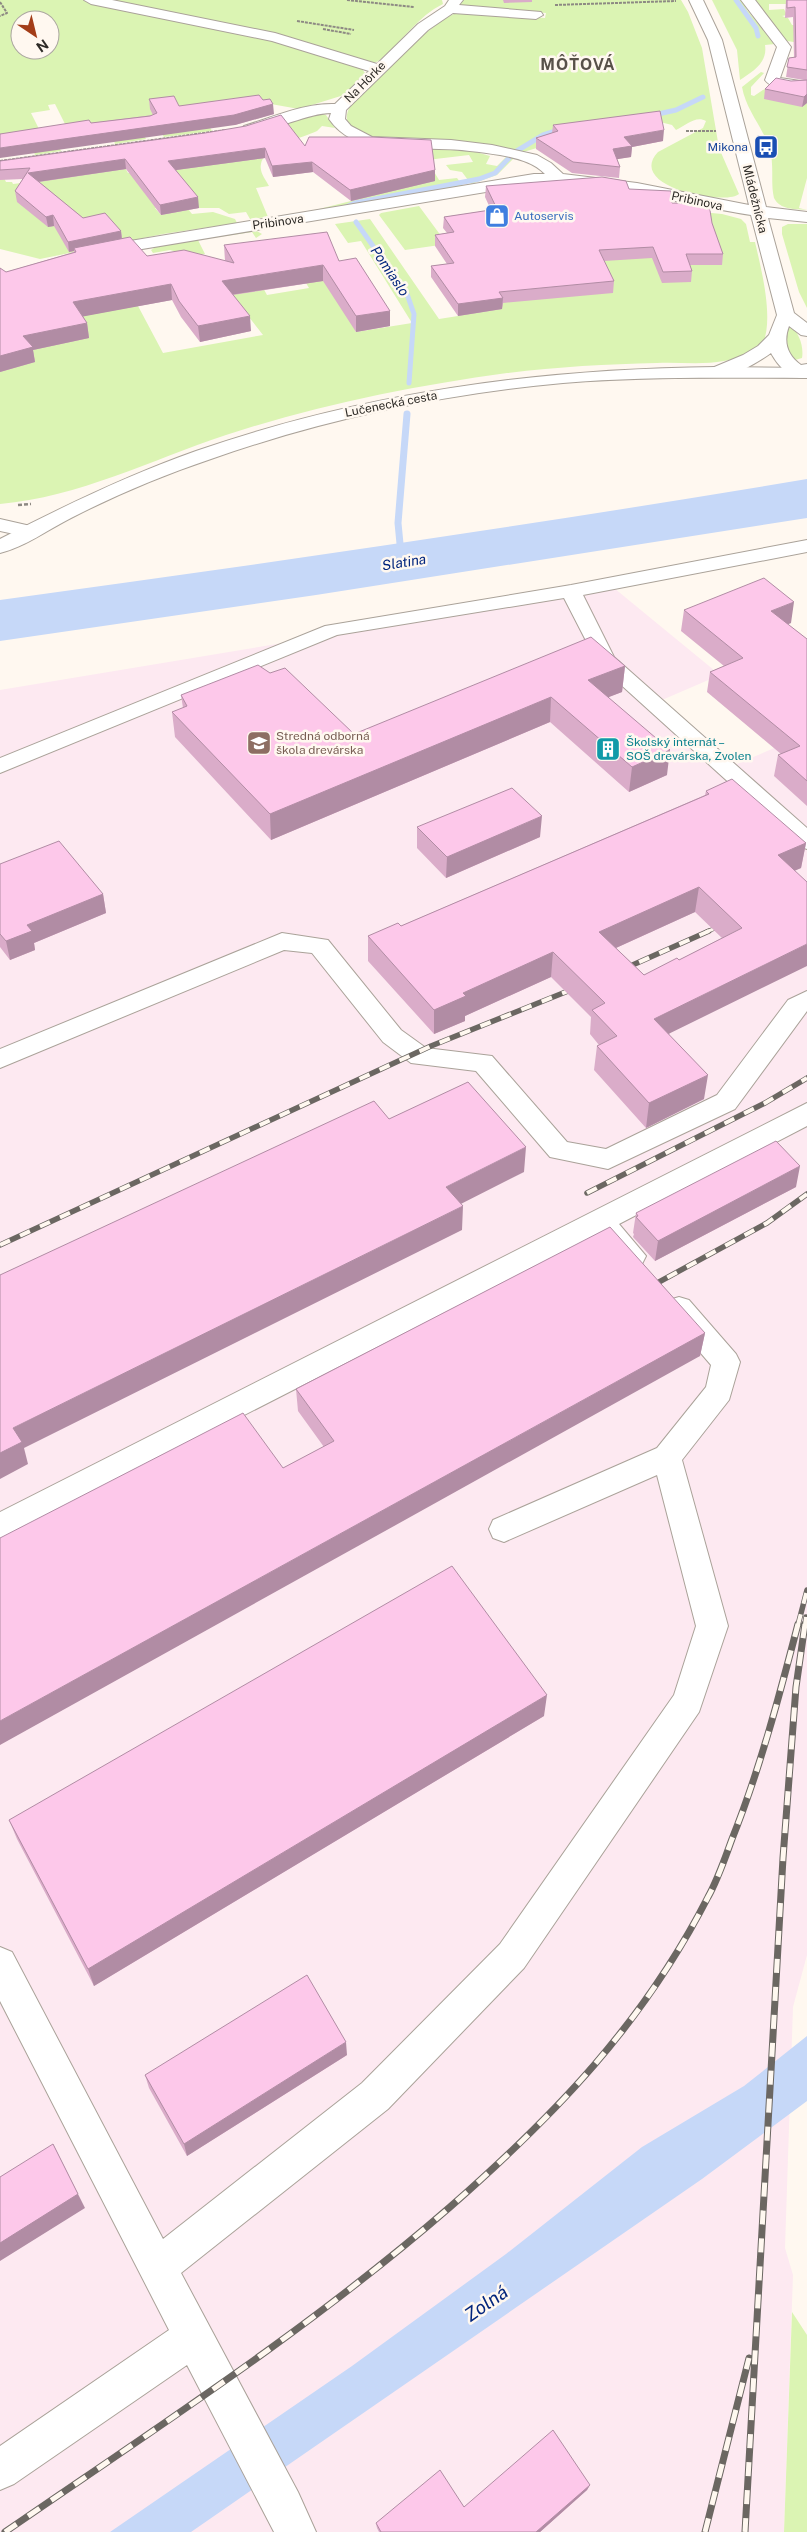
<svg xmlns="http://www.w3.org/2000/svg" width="807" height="2532" viewBox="0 0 807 2532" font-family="'Public Sans',sans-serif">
  <rect width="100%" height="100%" fill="#fff8f0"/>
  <!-- industrial -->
  <path fill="#fde9f1" d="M614,588L720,675L662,700L737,764L807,734V1955L793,2007L785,2248L793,2275L784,2532H0V690Z"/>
  <!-- green -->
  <path fill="#dbf4b3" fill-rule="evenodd" d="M0,0H442L443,4C418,16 403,41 382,58C376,64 369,63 362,69L365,73L362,76L344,95L299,109L237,98L215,101L206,120L212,131L164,137L162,134L139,127L146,139L115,144L114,141L67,128L55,104L48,105L50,110L31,113L39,129L50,128L61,151L35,155L34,152L0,145ZM20,20H50V50H20Z
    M461,0H681L688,12L702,48L719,148L739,194C726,206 625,187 658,152L703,128L706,121C696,115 686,125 676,130L672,125L660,122L557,142L520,153L374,137C365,134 352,131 348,122C344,115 351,103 356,98C369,81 439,17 457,13C474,8 525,16 545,18L546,13L464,7L461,5Z
    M712,0H742L747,10L775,44L765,45C768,63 752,72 740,80L737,50Z
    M755,0H807V44L787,41L757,6ZM769,4H794L802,25H792L788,18L782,16L787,15L784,9L769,10Z
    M761,72L764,73L751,87V95L754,96L769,86L807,90V178L799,208L807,210C795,209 780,210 774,198C770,182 775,164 769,147C762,126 746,110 742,87Z
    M320,113L326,115L335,128L322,126L317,131C304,137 263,148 261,164C259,172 266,180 269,186L256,188L268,217L250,219L246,212L229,214L219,208H199L193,200L155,208L161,215L188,209L192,214L213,212L235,219L237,223L163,234L40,259L0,249V169L6,182H12L13,184L39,181L122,162L128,173L168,167L277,127Z
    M430,146L469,150L490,156L486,164L497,166L506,157L514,158L497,175L471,184L462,172L450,170L446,165L473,162L469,155L427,160L439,180L457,178L463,186L303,213L351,201Z
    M419,206L447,244L405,250L379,215L381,213Z
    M680,210L722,214L741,219L746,224L750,242H755C761,268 774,318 763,343C753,352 738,359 724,361C703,365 679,362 657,363C607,364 557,367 507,373C413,386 317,405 226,435C151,460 79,497 0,504V372L74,317L138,306L163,353L263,335L234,298L224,281L252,268L267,295L309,288L282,243L322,244L356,332L412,323L361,241L348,243L335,224L370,219L439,319L458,316L465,273L585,263L676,242L706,265H721Z
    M788,224H807V308L799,292L782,234V227Z
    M255,230L262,234L256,238L252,232L198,240L205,254L193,256L170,250L153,253L151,250L159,245Z
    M789,324C799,332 804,346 802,358L795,360C785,349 786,338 789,324Z
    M792,2312L807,2335V2532H784Z"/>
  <!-- water -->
  <path fill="#c6d8f8" d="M807,479V518L316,595L0,641V600C270,563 539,524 807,479Z
    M807,2036V2101L702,2179L191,2532H110L352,2366L506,2254L642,2147L744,2086Z"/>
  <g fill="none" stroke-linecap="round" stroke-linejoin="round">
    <!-- stream-far1 -->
    <path stroke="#c6d8f8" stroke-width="5" d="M736,0L756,28L758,36
      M649,116L676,110L703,97
      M515,152L543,135L562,129
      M346,207L355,203L479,179L495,173L509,158
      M356,222L407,294L414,314L409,383"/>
    <!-- stream -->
    <path stroke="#c6d8f8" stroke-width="7" d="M401,554L398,523L407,414"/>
    <defs>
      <path id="minor" d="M84,0H112L275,33L377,64L418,24L445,6L449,0H463L459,5L541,12L543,15L536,19L453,13L428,30L346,110L345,119L351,126L372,137L451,140L492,145L537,155L551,163L563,174L637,183L749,205L708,40L689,0H703L722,40L766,207L807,212V222L768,218L794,313L807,323V336L801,335L789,326C783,342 787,355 801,365L807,364V377C791,381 778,366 771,353C757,363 729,380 712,376L709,372L712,368L743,355L758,346L769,335L777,315L751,215C678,203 609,184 534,184L100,256L94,255L92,251L94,247L100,246L534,174H545C533,162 516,158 500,155C480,152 459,149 439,149C400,147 354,155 329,119L331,113C305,113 262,137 244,132L241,129L244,126C274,117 303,103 335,104L369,71L272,41L91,4Z
        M741,0H755L791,47L780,78L807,82V90C794,89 773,91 765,80L777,47Z
        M0,519L35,527L38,531L35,535L28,537L0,531Z
        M807,540V552L583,595L614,657L807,828V849L799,846L598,664L564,598L337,635L0,773V758L325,626L571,585Z
        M282,933L328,940L401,1030L426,1048L492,1056L567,1142L606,1149L717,1095L788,1000L807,991V1011L735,1109L608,1169L550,1157L476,1071L411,1063L383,1042L312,953L284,950L0,1068V1049Z
        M807,1103V1126L619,1224L646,1256L642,1264C621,1270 609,1249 596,1235L0,1540V1512Z
        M679,1297L689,1300L736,1354L740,1362L729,1400L682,1460L728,1626L699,1712L524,1968L388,2109L181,2273L298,2492L316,2532H274L187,2365L14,2484L0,2490V2446L169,2330L0,2001V1947L12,1952L163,2239L362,2083L500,1944L674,1695L696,1626L657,1475L504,1542L493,1538L489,1529L493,1520L657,1448L706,1387L711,1365L669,1316L665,1308L669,1300Z"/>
      <path id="major" d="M716,367L807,368V378C726,378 644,376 563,383C443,394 325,419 211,459C163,475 116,495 71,518C49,529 25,547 0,553V539C64,506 128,475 196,451C366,392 537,369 716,367Z"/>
    </defs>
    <!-- minor casing -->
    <use href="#minor" stroke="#aaa299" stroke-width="2"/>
    <!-- major casing -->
    <use href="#major" stroke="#aaa299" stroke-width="2"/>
    <!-- path-far1 -->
    <path stroke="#8d8983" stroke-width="2" stroke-dasharray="3 1" stroke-linecap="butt" d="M347,0L414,7
      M0,2L7,13L0,16
      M555,5L676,1
      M297,21L354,30
      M323,29L351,34
      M686,131H716
      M0,161L226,130"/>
    <!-- path -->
    <path stroke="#8d8983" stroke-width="2.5" stroke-dasharray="4 2" stroke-linecap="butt" d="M18,505L31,504"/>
    <!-- minor -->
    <use href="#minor" fill="#fff" fill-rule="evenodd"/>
    <!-- major -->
    <use href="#major" fill="#fff" fill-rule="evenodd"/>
    <defs>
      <path id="rail-far2" d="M706,932L725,924"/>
      <path id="rail-far1" d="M619,971L709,931
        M587,1193L765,1103L807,1078
        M0,1245L431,1046L578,987
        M648,1288L767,1223L807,1194
        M798,1625L807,1590
        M805,1625L806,1617"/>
      <path id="rail" d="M5,2532C156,2428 311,2328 450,2207C556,2114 643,2024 708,1897C718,1879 725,1858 732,1839C760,1769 779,1697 798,1624
        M705,2532L749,2358
        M745,2532L783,1858L796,1687L805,1624"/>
    </defs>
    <!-- rail-far2 casing -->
    <use href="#rail-far2" stroke="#6b6762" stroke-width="4.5"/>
    <!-- rail-far1 casing -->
    <use href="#rail-far1" stroke="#6b6762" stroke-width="5.5"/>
    <!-- rail casing -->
    <use href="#rail" stroke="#6b6762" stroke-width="7"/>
    <!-- rail-far2 -->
    <use href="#rail-far2" stroke="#fff8f0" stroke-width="3" stroke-dasharray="9" stroke-linecap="butt"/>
    <!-- rail-far1 -->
    <use href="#rail-far1" stroke="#fff8f0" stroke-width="4" stroke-dasharray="11" stroke-linecap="butt"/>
    <!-- rail -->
    <use href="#rail" stroke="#fff8f0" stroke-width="5" stroke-dasharray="14" stroke-linecap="butt"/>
  </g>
  <!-- wall -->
  <path fill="#daacc9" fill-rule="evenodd" d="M503,0H532V2L504,3Z
    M786,0H807V103L802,107L764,99L765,89L791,81L804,80L786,77L789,58L794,57L793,17L785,18Z
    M149,99L179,106L274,114L235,125L91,123L153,115L150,109Z
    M553,125L663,141L632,147L631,157L617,159L620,167L619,178L572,173L536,149V138L552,133Z
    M305,146L435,170V181L351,201L313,172L273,177L265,158L176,170L199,208L161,215L126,169L39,182L83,218L121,231L122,238L147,256L225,261L224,245L339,261L390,311V326L356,332L323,281L233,295L251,331L200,342L181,317L172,300L83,316L87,323L89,338L33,350L35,362L0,372V268L6,272L74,252V251L69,252L54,226L48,227L17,202L15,191L23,179L0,180V161Z
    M486,186L629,189L672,203L712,223L723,254L722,265H690L692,271L691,282L662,283L652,258L604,261L614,281L613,293L503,303L502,309L458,316L431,277V266L447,264L435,246V235L447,233L443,228L444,217L491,210L485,197Z
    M684,610L791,623L787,624L807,639V806L774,776L778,755L781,754L707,692L710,672L724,666L681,631Z
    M625,666L622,692L608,697L667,775L629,792L550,722L271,840L175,737L172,712L183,708L181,695L354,734Z
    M706,791L806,843L801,868L795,870L669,1034L704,1099L646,1128L594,1070L597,1046L599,1045L590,1034L591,1017L551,977L465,1016V1021L434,1034L368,961V936L401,926L705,795ZM695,912L722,938L679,960L644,975L616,948Z
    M417,827L540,837L446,878L417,848Z
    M0,864L103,894L106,913L34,943L35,950L10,960L0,947Z
    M796,1187L655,1261L633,1237L634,1234L633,1233L636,1213Z
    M705,1333L700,1356L283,1468L324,1447L298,1411L296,1389Z
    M544,1716L94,1986L17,1839L9,1820Z
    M347,2055L187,2156L149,2088L145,2075Z
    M590,2485L587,2490L540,2532H379L377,2528L376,2523Z"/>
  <!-- shaded-wall -->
  <path fill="#b18ca4" d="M807,94V103L802,107L804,97Z
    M273,104L274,114L235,125L0,158V148Z
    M664,130L663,141L632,147L631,157L612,160L613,149L624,137Z
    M265,148V158L169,171L168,161Z
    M125,159L126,169L30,183L28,173Z
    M312,162L313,172L273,177L272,166Z
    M435,170V181L351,201L350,190Z
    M198,197L199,208L161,215L160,205Z
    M53,215L54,226L48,227L46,217Z
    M121,231L122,241L74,248V251L69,252L68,242Z
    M323,265V281L223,296L222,281Z
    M171,284L172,300L75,318L73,302Z
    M503,298L502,309L458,316V304Z
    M390,311V326L356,332V316Z
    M250,316L251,331L200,342L198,326Z
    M87,323L89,338L33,350L35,362L0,372V356L23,336Z
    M794,602L791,623L768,632L771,611Z
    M625,666L622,692L586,706L588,680Z
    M551,697L550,722L271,840L270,814Z
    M670,750L667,775L629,792L632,767Z
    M542,816L540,837L446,878L447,857Z
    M806,843L801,868L774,880L778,855Z
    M699,887L695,912L596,957L599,932Z
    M103,894L106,913L34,943L35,950L10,960L6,941L27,925Z
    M807,944V966L650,1043L654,1019Z
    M553,952L551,977L465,1016V1021L434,1034V1010L463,993Z
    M708,1075L704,1099L646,1128L649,1103Z
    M526,1147L524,1172L445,1212L446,1187Z
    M800,1166L796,1187L655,1261L658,1241Z
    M463,1206L462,1230L24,1448L28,1464L0,1479V1453L13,1428Z
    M705,1333L700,1356L0,1745V1721Z
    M547,1695L544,1716L94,1986L88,1969Z
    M346,2042L347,2055L187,2156L184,2144Z
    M53,2144L85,2208L0,2261V2243Z
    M590,2485L587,2490L540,2532H536Z"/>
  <!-- building -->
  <path fill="#fdc8ea" stroke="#b18ca4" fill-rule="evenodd" d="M787,0H807V70L787,67L789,58L796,57L795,7L787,8Z
    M776,78L791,81L807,80V94L804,97L765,89Z
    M259,95L263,100L270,99L273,104L234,115L0,148V134L89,120L91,123L150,116L157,113L149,99L174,96L179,106Z
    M660,111L664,130L624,137L632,146L613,149L620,167L573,162L536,138L558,131L553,125Z
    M281,115L305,146L309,137H372L431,140L435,170L350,190L312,162L272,166L265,148L168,161L198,197L160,205L125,159L28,173L83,218L105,213L121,231L68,242L53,215L46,217L15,191L30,168L0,170V161L205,133L246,126Z
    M602,177L626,181L629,189L671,191L672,203L709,204L712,223L723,254H686L692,271L663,272L653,247L599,250L614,281L499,292L503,298L458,304L431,266L454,263L435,235L454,232L444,217L497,209L486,186Z
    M327,232L339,261L356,258L390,311L356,316L323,265L222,281L250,316L198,326L179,301L171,284L73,302L87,323L23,336L33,347L0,356V268L6,272L76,252L74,248L130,237L147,256L184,250L234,263L224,245Z
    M764,578L794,602L771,611L807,639V781L778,755L800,746L710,672L743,658L684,610Z
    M591,637L625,666L588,680L670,750L632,767L551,697L270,814L172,712L187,706L181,695L258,665L270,673L285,668L354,734Z
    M732,779L806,843L778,855L807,882V944L654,1019L708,1075L649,1103L597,1046L617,1036L592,1010L605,1003L553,952L463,993L466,996L434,1010L368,936L398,923L401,926L709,794L706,791ZM699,887L742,928L679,960L677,958L644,975L599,932Z
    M512,788L542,816L447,857L417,827Z
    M59,841L103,894L27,925L32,931L6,941L0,934V864Z
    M468,1082L526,1147L446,1187L463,1206L13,1428L22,1442L0,1453V1275L374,1101L389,1119Z
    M776,1141L800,1166L658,1241L636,1217L638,1216L636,1213Z
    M610,1227L705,1333L0,1721V1538L243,1413L283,1468L334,1441L296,1389Z
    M452,1566L547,1695L88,1969L9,1820Z
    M307,1975L346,2042L184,2144L145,2075Z
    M53,2144L78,2194L0,2243V2177Z
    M553,2430L590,2485L536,2532H381L376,2523L440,2470L464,2507Z"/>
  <!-- icons -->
  <defs>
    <symbol id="bus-square" viewBox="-11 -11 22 22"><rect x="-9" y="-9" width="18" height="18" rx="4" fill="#1a4fb4" stroke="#fff8f0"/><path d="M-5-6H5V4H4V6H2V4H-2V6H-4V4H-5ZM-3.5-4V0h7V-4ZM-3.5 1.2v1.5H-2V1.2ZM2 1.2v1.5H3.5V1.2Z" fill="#fff"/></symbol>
    <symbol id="shop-square" viewBox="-11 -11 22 22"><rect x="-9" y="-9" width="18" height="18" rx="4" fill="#3f7fe0" stroke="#fff8f0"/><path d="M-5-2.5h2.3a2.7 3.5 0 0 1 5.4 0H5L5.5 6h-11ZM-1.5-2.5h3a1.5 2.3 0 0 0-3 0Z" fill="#fff"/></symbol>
    <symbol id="school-square" viewBox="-11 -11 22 22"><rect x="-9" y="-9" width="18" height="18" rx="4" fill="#8d6e63" stroke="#fff8f0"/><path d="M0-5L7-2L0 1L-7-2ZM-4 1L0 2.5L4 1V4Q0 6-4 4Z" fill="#fff"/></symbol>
    <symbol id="building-square" viewBox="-11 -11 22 22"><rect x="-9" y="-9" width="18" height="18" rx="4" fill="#0f9aa8" stroke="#fff8f0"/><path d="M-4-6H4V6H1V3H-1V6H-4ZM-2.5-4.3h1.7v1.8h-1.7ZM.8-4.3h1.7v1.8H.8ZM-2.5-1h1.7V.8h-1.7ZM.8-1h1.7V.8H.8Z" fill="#fff"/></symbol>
  </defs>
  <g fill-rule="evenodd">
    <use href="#bus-square" x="752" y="133" width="28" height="28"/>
    <use href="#shop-square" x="483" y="202" width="28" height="28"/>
    <use href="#school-square" x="245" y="729" width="28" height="28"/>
    <use href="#building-square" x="594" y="735" width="28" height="28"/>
  </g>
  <g text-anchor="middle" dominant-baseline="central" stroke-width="5" stroke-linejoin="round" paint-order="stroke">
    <!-- far-street labels -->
    <g font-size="12" fill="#2e2b27" stroke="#fff8f0">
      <text transform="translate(365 82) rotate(-45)">Na Hôrke</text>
      <text transform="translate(755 199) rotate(76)">Mládežnícka</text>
      <text transform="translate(697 201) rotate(12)">Pribinova</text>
      <text transform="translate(278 222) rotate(-8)">Pribinova</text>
      <text transform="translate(391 404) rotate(-11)">Lučenecká cesta</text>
    </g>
    <!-- far-transit labels -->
    <g font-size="12" fill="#164399" stroke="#fff8f0" text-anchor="end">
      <text x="748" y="147">Mikona</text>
    </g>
    <!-- far-shop labels -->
    <g font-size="12" fill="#366cbe" stroke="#fff8f0" text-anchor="start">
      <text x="514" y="216">Autoservis</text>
    </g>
    <!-- far-education labels -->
    <g font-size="12" fill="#785e54" stroke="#fff8f0" text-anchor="start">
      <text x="276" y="736">Stredná odborná<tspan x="276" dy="14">škola drevárska</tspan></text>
    </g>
    <!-- far-culture labels -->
    <g font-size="12" fill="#0d838f" stroke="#fff8f0" text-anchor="start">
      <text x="626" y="742">Školský internát –<tspan x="626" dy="14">SOŠ drevárska, Zvolen</tspan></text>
    </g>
    <!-- far-water labels -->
    <g font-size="14" font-style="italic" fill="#02257d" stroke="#fff8f0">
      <text transform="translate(390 271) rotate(56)">Pomiaslo</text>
      <text transform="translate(404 562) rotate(-9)">Slatina</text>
    </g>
    <!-- far-district labels -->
    <g font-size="16" font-weight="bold" letter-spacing="1" fill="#575048" stroke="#fff8f0">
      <text x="578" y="64">MÔŤOVÁ</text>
    </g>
    <!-- near-water labels -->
    <g font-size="19" font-style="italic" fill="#02257d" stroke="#fff8f0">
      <text transform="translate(486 2303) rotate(-35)">Zolná</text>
    </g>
  </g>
  <!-- north arrow -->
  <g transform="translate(35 35) rotate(145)"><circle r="24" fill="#fff8f0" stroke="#aba6a0"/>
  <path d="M0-4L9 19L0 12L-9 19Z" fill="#a33d18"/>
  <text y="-8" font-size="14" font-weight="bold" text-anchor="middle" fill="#2e2b27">N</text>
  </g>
</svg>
